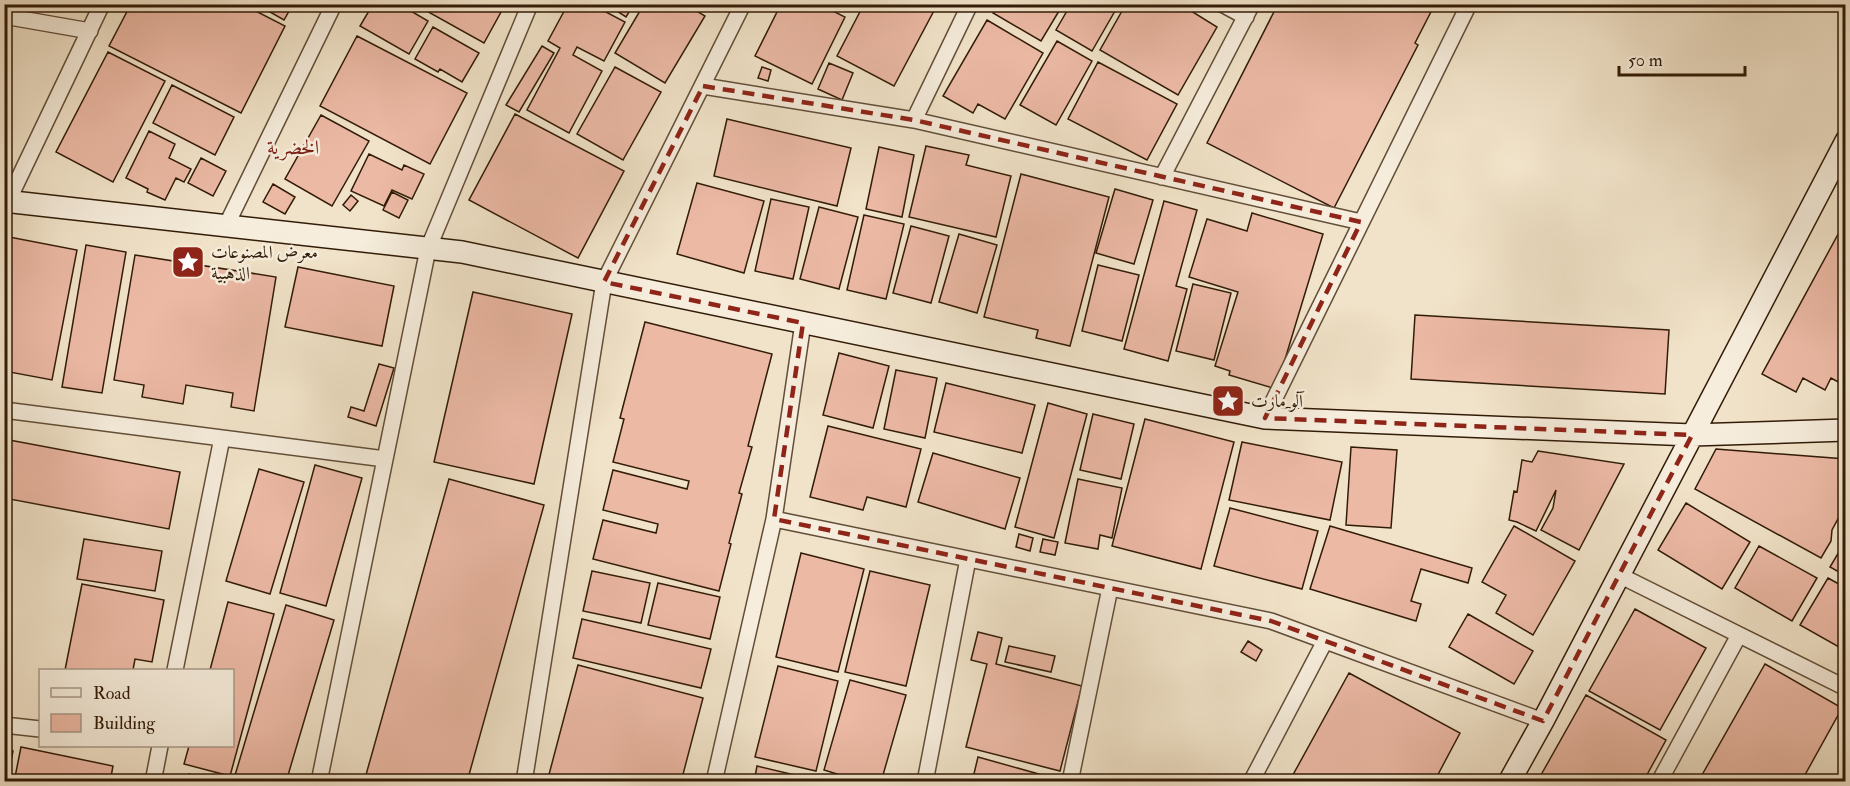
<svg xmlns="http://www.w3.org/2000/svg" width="1850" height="786" viewBox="0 0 1850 786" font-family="'IM FELL Double Pica',Amiri,serif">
  <rect width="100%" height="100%" fill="#f1e3c9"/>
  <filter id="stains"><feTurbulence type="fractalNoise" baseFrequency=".00333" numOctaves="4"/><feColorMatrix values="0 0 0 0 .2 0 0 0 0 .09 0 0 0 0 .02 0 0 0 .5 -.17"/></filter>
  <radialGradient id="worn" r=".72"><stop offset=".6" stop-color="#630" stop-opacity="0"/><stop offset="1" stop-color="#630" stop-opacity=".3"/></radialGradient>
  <!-- building -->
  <path fill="#ecb9a5" stroke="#321c08" stroke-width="1.5" d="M131,4H242L285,26L241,113L109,46Z
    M256,4H293L284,20Z
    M373,4H399L428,21L409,54L360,26Z
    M414,4H487L501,12L484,43Z
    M568,4H591L625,22L604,61L577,47L573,55L602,71L569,133L527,110L560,48L548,41Z
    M606,4H634L626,17Z
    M644,4H685L705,16L665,83L615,53Z
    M781,4H819L845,17L812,84L755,56Z
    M864,4L937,5L894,86L837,56Z
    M998,4H1060L1062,6L1041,41L993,13Z
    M1071,4H1119L1092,51L1056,30Z
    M1126,4H1180L1217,27L1178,95L1100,50Z
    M1278,4H1435L1415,43L1418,45L1334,208L1207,143Z
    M987,20L1043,53L1005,119L978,104L973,113L943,96Z
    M433,27L479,53L462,82L440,69L438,72L415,59Z
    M357,36L467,93L430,164L320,106Z
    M1057,41L1092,61L1056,125L1020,105Z
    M542,46L554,53L519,112L506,105Z
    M108,52L165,81L113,182L56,152Z
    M1098,62L1177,104L1147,160L1068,119Z
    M829,63L853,73L842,100L818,89Z
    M615,67L661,92L623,160L577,134Z
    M762,67L771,70L768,81L758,78Z
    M172,85L234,117L215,155L153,123Z
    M515,114L624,171L578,258L469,200Z
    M321,115L369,141L332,206L285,179Z
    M727,119L851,148L837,206L714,176Z
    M149,131L175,144L169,158L191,169L184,182L176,178L165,200L147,192L148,189L126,178Z
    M926,146L969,155L966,165L1011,176L996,237L909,217Z
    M879,147L914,155L902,217L866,209Z
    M369,154L402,170L404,165L424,174L412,199L392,190L384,206L351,191Z
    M201,158L226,171L213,196L188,183Z
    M1021,174L1109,197L1070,346L1036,338L1038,330L984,317Z
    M697,183L764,201L744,273L677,254Z
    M273,184L295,197L285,214L263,202Z
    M1115,189L1153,200L1134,264L1096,253Z
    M392,192L408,200L399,218L383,210Z
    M351,195L358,201L350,211L343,205Z
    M771,199L809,207L793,279L755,271Z
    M1164,201L1197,210L1176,286L1187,289L1168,361L1124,349Z
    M819,207L858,217L839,289L800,279Z
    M1252,213L1323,234L1276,389L1229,375L1230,371L1215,366L1238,292L1189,277L1207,219L1247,231Z
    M864,215L904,224L886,299L847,290Z
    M911,226L949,236L931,303L893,293Z
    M1842,227L1846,229V386L1831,378L1825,390L1803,378L1796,392L1762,374Z
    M959,234L997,245L977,313L939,302Z
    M4,236L77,250L52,380L4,371Z
    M86,245L126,252L102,393L62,387Z
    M135,255L276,277L254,411L231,407L233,393L186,385L183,404L142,397L144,385L114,380Z
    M1098,265L1139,275L1122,341L1082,331Z
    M298,267L394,286L382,346L285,327Z
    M1193,284L1231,293L1214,360L1176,351Z
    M473,292L572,314L534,484L434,462Z
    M1415,315L1669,330L1665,394L1411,379Z
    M645,322L772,354L748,446L752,447L739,493L742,494L729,543L731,544L719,591L593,559L603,520L656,533L658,524L603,510L613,470L687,489L689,481L613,462L624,419L620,418Z
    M839,353L889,366L873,428L823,415Z
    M379,364L394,368L376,426L348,417L351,407L364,411Z
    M896,370L937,378L925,438L884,429Z
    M946,383L1035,405L1022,453L934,432Z
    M1048,403L1087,414L1054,538L1015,527Z
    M1093,414L1134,424L1121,479L1080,470Z
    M1145,419L1234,442L1201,569L1112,546Z
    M828,426L921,449L906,507L867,497L863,510L810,497Z
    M4,439L180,472L169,529L4,498Z
    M1242,442L1342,462L1330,520L1229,500Z
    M1351,447L1397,450L1391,528L1346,525Z
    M1716,449L1846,459V504L1832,530L1831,541L1821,558L1695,489Z
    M1538,451L1624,464L1579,550L1541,530L1553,508L1556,490L1536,531L1517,522L1509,520L1514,491L1517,492L1522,460L1532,462Z
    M933,453L1020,478L1005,529L918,502Z
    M315,465L362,478L326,606L280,593Z
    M259,469L304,482L270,594L226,581Z
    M449,479L544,505L467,782H364Z
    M1078,479L1122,488L1112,538L1100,535L1098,549L1065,543Z
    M1686,503L1750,542L1722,589L1658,550Z
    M1230,508L1318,531L1302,589L1214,566Z
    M1330,526L1472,568L1468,583L1421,569L1411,601L1421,604L1416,621L1310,589Z
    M1514,526L1575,561L1533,635L1496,613L1506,595L1482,582Z
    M1019,534L1033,538L1030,551L1016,547Z
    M84,539L162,551L155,591L77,579Z
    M1043,539L1058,542L1055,555L1040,552Z
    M1846,540V576L1830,567Z
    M1759,546L1817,578L1792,621L1735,588Z
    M801,553L864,569L838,672L776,657Z
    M592,571L650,583L641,623L583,611Z
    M870,571L930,585L906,686L845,672Z
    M1828,578L1846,588V651L1800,625Z
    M658,583L720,597L710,639L648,625Z
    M82,584L164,600L152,662L135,659L133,670H65Z
    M228,602L274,614L230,776L184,764L189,746H232V670H210Z
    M286,605L334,620L286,782H233Z
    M1635,609L1706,648L1660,730L1589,691Z
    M1468,614L1533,651L1514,684L1449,647Z
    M582,619L711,649L701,688L573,658Z
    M978,632L1002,638L996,664L1082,686L1060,771L966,747L987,664L971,660Z
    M1248,641L1262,650L1256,661L1241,652Z
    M1009,646L1055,656L1051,672L1005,662Z
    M1765,664L1842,708L1801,782H1698Z
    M578,665L703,698L681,782H547Z
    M778,666L838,681L816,771L755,757Z
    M1349,673L1460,733L1434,782H1289Z
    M850,680L906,695L881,782H863L824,770Z
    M1586,695L1666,740L1643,782H1537Z
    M21,747L113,766L110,782H14Z
    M4,749L13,751L7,782H4Z
    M978,757L1053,778L1052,782H972Z
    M757,766L816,780L815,782H754Z
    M189,774L216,782H187Z"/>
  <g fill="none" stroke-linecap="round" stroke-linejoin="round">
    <defs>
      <path id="street" d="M1222,4L1246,17
        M4,16L90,31
        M703,86L914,120L1361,222
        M914,120L970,4
        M1162,177L1252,4
        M8,201L102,4
        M226,226L334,4
        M4,410L385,459
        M1265,418L1469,4
        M774,519L1271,621L1543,721
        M1619,575L1846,688
        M175,670L222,438
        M4,725L40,729
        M153,782L160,746
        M319,782L428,249L530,4
        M524,782L604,282L743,4
        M714,782L774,519L803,323
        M925,782L968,559
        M1070,782L1110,588
        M1251,782L1325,641
        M1659,782L1739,635"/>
      <path id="secondary" d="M4,201L462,252L1265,418L1692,435L1846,430
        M1509,782L1543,721L1846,141"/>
    </defs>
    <!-- street casing -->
    <use href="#street" stroke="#624e38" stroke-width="18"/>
    <!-- secondary casing -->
    <use href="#secondary" stroke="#321c08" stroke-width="24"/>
    <!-- street -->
    <use href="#street" stroke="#f6eddc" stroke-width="15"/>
    <!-- secondary -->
    <use href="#secondary" stroke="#f6eddc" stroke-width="21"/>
  </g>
  <!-- marked area -->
  <path fill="none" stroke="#8f2418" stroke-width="4.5" stroke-dasharray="12 8" stroke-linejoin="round" d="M703,86L914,120L1361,222L1265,418L1692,435L1543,721L1271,621L774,519L803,323L604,282Z"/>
  <!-- icons -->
  <defs>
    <symbol id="sight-square" viewBox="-11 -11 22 22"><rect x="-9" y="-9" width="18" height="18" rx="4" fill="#8f2418" stroke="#f6eddc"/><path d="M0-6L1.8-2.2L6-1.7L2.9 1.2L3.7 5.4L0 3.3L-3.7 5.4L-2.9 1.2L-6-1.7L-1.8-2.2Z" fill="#fff"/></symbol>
  </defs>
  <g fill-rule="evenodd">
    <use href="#sight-square" x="169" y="243" width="38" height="38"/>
    <use href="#sight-square" x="1209" y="382" width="38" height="38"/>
  </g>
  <g text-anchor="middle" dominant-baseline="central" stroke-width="5" stroke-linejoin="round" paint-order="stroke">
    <!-- poi labels -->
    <g font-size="18" fill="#321c08" stroke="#f6eddc" text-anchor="start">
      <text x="211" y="252">معرض المصنوعات<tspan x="211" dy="21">الذهبية</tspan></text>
      <text x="1251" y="401">آلو مارت</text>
    </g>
    <!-- neighbourhood labels -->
    <g font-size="20" fill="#7a1f14" stroke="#f6eddc">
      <text x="293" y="147">الخضرية</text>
    </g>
  </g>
  <!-- margin -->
  <rect width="1850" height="786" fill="none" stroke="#f1e3c9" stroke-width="24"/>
  <rect x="6" y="6" width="1838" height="774" fill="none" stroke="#321c08" stroke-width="3"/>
  <rect x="12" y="12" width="1826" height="762" fill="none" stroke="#321c08" stroke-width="1.5"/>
  <!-- legend -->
  <rect x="39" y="669" width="195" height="78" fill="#f6eddc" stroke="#a89987" stroke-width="1.5"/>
  <rect x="51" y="688" width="30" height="9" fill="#f6eddc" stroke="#a89987" stroke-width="1.5"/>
  <text x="93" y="699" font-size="18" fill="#321c08">Road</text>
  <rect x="51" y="714" width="30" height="18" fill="#ecb9a5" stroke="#a89987" stroke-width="1.5"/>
  <text x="93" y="729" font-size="18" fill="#321c08">Building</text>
  <!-- scale -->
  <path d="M1619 66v9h126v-9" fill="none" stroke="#321c08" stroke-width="3"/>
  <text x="1628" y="66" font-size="18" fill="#321c08" stroke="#f6eddc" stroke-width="4.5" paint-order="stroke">50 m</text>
  <rect width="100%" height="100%" filter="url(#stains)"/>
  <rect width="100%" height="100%" fill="url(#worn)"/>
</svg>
